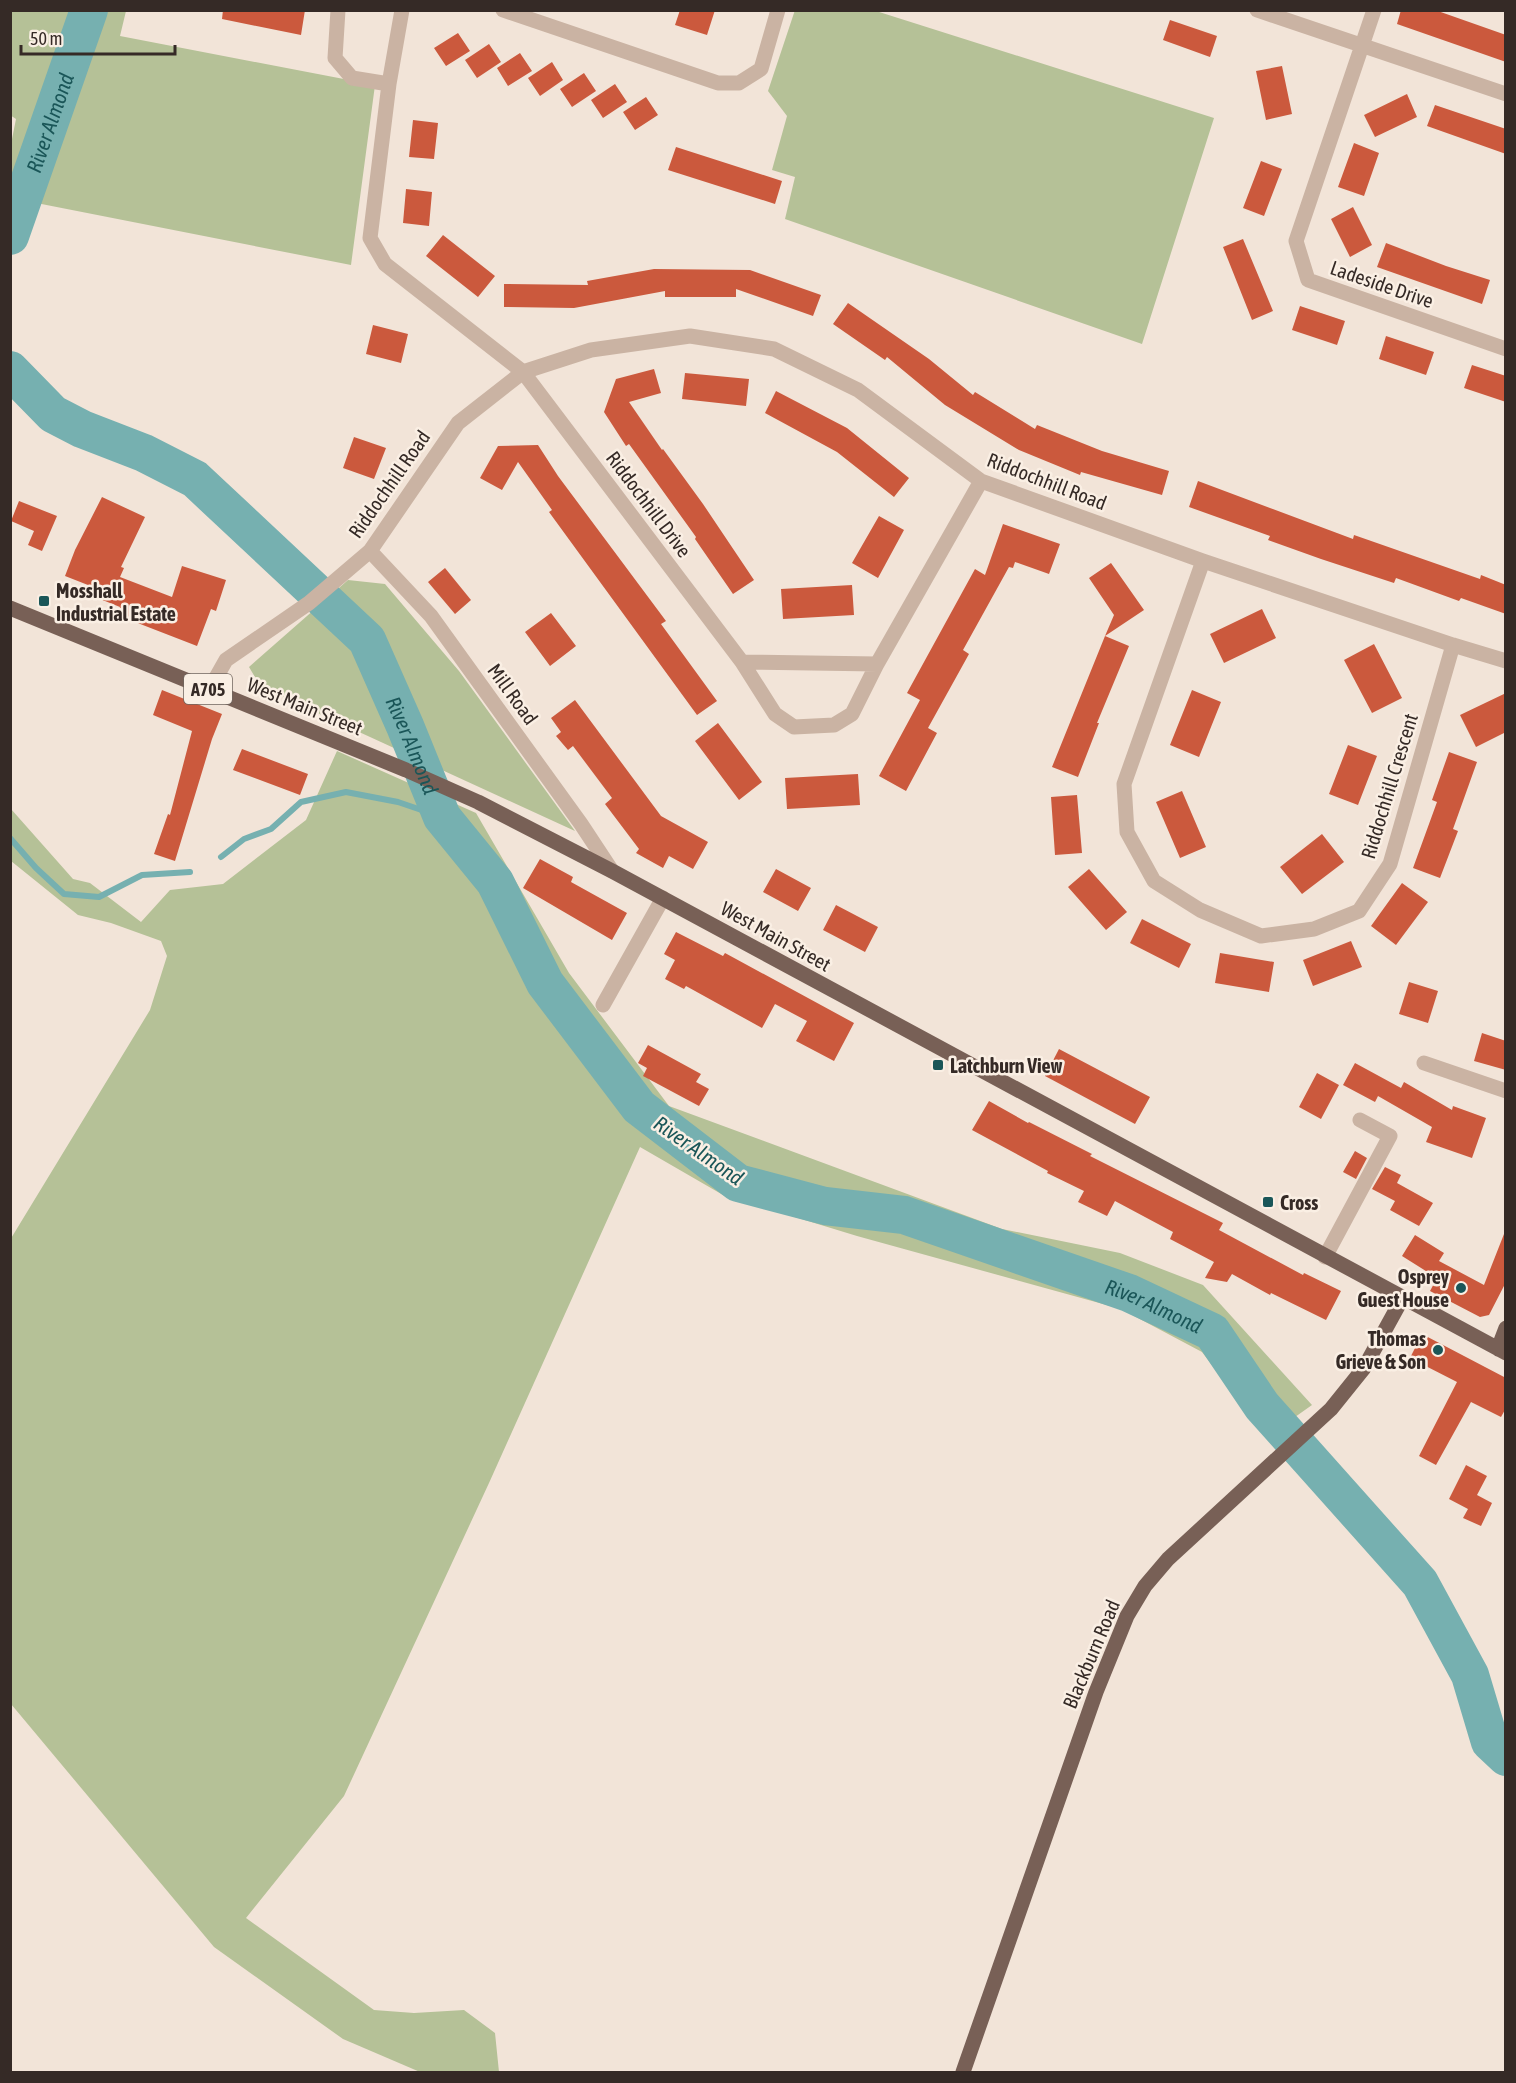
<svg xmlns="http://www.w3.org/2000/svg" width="1516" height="2083" viewBox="0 0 1516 2083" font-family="'Asap Condensed',sans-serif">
  <rect width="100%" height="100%" fill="#f2e4d8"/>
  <!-- green -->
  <path fill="#b5c197" d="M795,10L876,11L1214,118L1142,344L785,219L795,177L772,170L787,116L768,91Z
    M10,11H126L120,36L375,85L351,265L11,198V144L16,119L10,115Z
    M348,580L385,584L459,671L575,831L261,687L249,667Z
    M337,751L476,813L569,973L669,1106L1002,1229L1120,1253L1203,1285L1312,1405L1267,1437L1202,1352L1121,1309L857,1236L723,1195L640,1147L489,1483L344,1796L246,1918L374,2010L414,2013L464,2010L495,2033L499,2072H420L343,2039L214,1947L11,1704L10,1240L150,1010L167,956L161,941L111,923L78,915L11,861V809L73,879L90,883L141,922L170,890L223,884L306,820Z"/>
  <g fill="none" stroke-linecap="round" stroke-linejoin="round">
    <!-- stream -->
    <path stroke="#76b0b0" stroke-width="6" d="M10,838L36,868L64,894L99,897L142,875L190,872
      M221,857L244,839L271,829L301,802L346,792L398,802L442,817"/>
    <!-- river -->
    <g stroke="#76b0b0" stroke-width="38">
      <path id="s1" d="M10,236L89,10"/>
      <path id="s2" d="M10,370L53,414L82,429L144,453L195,479L367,640L405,726L442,817L495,882L545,983L639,1107L738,1183L825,1206L904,1215L1129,1293L1212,1332L1262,1406L1420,1583L1470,1675L1490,1742L1506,1757"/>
    </g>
  </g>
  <!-- building -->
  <path fill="#cb593d" d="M223,10H305L301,35L222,19Z
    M680,10H715L707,35L675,25Z
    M1401,10H1435L1506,35V62L1397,24Z
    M1170,20L1217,36L1210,57L1163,40Z
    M458,33L470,51L446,66L434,48Z
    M489,44L501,62L477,78L465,60Z
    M520,53L532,71L508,86L497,68Z
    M552,62L563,80L540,96L528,78Z
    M1282,66L1292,114L1266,120L1256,71Z
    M584,73L596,91L572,107L560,89Z
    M615,84L627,102L603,118L591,100Z
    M1407,94L1417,117L1375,137L1364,115Z
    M646,97L658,115L635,130L623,112Z
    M1435,105L1506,129V154L1427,126Z
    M413,120L438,123L434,159L409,157Z
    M1354,143L1379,153L1364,196L1338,187Z
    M676,147L782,181L775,204L668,170Z
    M1261,161L1282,169L1264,216L1243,208Z
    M406,189L432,192L429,226L403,223Z
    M1353,207L1372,245L1350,257L1331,219Z
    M443,235L495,276L478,297L426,256Z
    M1243,239L1273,311L1252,320L1223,247Z
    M1386,243L1446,266L1490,280L1482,304L1377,267Z
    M654,269L750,270L821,295L813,316L736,289V297H665V291L574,308L504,307V284L588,285L587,281Z
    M848,303L929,359L973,395L975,392L1035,429L1037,425L1102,451L1169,471L1162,495L1081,472L1080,475L1019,450L945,405L887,357L885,360L833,324Z
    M1300,306L1345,321L1337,345L1292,330Z
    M373,325L408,334L401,363L366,354Z
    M1386,336L1434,352L1426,375L1379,359Z
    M1472,365L1506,376V402L1464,388Z
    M654,369L661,393L629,402L662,450L663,449L703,504L754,580L733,594L695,539L696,537L629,444L626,446L604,412L616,379Z
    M685,373L749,379L746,406L682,399Z
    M776,391L847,428L909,478L894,497L837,452L765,413Z
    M354,437L386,448L374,479L343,468Z
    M538,445L558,476L666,621L661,624L717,701L697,715L549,512L552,510L518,462L502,490L480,478L498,446Z
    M1198,481L1353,539L1354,535L1480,579L1481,575L1506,585V614L1461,598L1459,601L1396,578L1394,583L1321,559L1268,540L1270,536L1189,507Z
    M102,497L145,517L121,567L124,568L120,577L172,597L182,566L226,580L216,611L211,609L197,646L117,615L120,607L85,593L88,585L65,576L75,550Z
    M19,501L57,516L42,551L28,545L34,531L11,521Z
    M879,516L904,530L878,578L852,563Z
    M1003,524L1060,544L1049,574L1015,562L1013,568L1009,567L963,650L969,654L928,728L937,733L906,791L879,776L920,700L907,693L975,569L985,575Z
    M1111,563L1144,610L1105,636L1114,615L1089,578Z
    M445,568L471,600L455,614L428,582Z
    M852,585L854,615L783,619L781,589Z
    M1262,609L1276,638L1224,663L1210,634Z
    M551,613L576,646L550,666L525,632Z
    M1105,636L1129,646L1097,723H1099L1078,777L1052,767Z
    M1374,644L1402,698L1372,713L1344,660Z
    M162,690L222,714L212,739L175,861L154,854L168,814L170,815L192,731L153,715Z
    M1192,690L1221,702L1199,757L1170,745Z
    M1506,693V732L1476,747L1460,715Z
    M575,700L661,816L708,842L693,869L669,856L663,868L636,853L639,849L605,804L612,798L573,746L568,750L556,736L561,732L551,718Z
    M718,723L762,782L739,800L695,741Z
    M1348,745L1377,756L1358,805L1329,794Z
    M242,749L308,774L300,795L233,770Z
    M1449,752L1477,762L1453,829L1458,831L1440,878L1413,868L1437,802L1432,800Z
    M858,774L860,805L787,809L785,778Z
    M1182,791L1206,847L1180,858L1156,802Z
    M1077,795L1082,853L1055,855L1051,797Z
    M1322,834L1344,862L1302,894L1280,867Z
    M540,859L573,877L571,882L627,913L612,940L523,888Z
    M776,869L811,888L798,911L763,892Z
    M1089,869L1127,912L1106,930L1068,887Z
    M1402,883L1428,902L1396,945L1371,926Z
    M836,905L878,927L865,952L823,930Z
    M1142,919L1191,944L1179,968L1130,943Z
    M676,932L723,956L725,953L854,1023L834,1061L796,1041L807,1021L775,1004L762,1028L686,986L684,989L665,979L675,960L664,954Z
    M1351,941L1362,967L1313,986L1303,960Z
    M1220,953L1274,962L1269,992L1215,983Z
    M1409,982L1438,991L1428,1023L1399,1014Z
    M1482,1033L1506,1041V1070L1474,1061Z
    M648,1045L701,1074L696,1082L709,1089L699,1106L643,1076L647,1068L638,1063Z
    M1059,1049L1150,1097L1135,1124L1045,1076Z
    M1355,1063L1401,1088L1404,1082L1452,1110L1453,1106L1486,1118L1472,1158L1426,1142L1432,1127L1378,1096L1375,1102L1343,1085Z
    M1317,1073L1339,1085L1321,1119L1299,1107Z
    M989,1101L1028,1123L1029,1122L1092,1154L1090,1156L1223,1223L1219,1230L1303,1275L1304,1273L1341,1291L1326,1320L1271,1293L1270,1295L1232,1274L1227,1282L1205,1278L1214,1262L1170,1239L1173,1232L1115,1201L1107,1216L1078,1202L1084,1191L1047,1173L1048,1171L972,1130Z
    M1355,1151L1367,1158L1356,1179L1343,1172Z
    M1385,1167L1401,1175L1397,1183L1433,1203L1419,1226L1390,1210L1395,1201L1372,1189Z
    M1504,1234H1506V1282L1489,1315L1480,1317L1430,1291L1437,1278L1402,1256L1415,1235L1444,1253L1439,1261L1484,1285Z
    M1422,1334L1506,1378V1408L1501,1417L1471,1402L1436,1465L1419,1456L1457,1382L1410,1358Z
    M1466,1465L1487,1476L1477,1495L1492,1503L1481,1526L1463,1518L1468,1509L1449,1499Z"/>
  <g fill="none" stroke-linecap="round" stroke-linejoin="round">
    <!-- minor -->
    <path stroke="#cab3a3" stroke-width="15" d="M338,10L335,58L352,78L389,84
      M402,10L389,84L370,238L385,264L523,372L591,350L690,336L774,349L858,390L981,481L1203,561L1453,645L1506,661
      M503,10L718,83H739L761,69L778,10
      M1257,10L1506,94
      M1374,10L1296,241L1308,280L1506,349
      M370,551L431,616L581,824L612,871
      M1203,561L1124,784L1127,832L1154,881L1200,910L1261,936L1314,929L1359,911L1390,864L1453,645
      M742,662L775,714L794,727L834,725L852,714L877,664
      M209,690L226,660L309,603L370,551L458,423L523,372L742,662L877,664L981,481
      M603,1005L663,898
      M1424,1063L1506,1091
      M1325,1257L1390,1136L1360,1120"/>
    <!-- major -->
    <path stroke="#786056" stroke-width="15" d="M10,608L406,770L478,802L612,871L1506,1353
      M1498,1349L1506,1328
      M963,2072L1096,1692L1127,1616L1145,1586L1168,1559L1331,1409L1364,1368L1402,1299"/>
  </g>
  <!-- markers -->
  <g fill="#1a5658" stroke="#faefe4" stroke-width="2">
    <rect x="38" y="595" width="12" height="12" rx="3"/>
    <rect x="932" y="1059" width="12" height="12" rx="3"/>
    <rect x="1262" y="1196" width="12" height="12" rx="3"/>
    <circle cx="1461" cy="1288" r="6"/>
    <circle cx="1438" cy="1350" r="6"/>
  </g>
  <g text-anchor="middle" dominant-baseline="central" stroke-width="5" stroke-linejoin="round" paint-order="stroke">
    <!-- shield labels -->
    <rect fill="#faefe4" stroke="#70655f" stroke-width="1.5" x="184" y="674" width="48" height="30" rx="4.5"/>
    <g font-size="18" font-weight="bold" fill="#352a26">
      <text x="208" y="689">A705</text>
    </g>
    <!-- street labels -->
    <g font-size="20" fill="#352a26" stroke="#faefe4">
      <text transform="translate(1382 284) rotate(19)">Ladeside Drive</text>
      <text transform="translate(1047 481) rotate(21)">Riddochhill Road</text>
      <text transform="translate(389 484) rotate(-55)">Riddochhill Road</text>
      <text transform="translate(649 504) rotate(53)">Riddochhill Drive</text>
      <text transform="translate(513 694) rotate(54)">Mill Road</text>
      <text transform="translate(305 706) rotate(22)">West Main Street</text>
      <text transform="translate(1389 786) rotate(-73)">Riddochhill Crescent</text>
      <text transform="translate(776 936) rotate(29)">West Main Street</text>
      <text transform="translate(1091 1654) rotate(-67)">Blackburn Road</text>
    </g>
    <!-- poi labels -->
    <g font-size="20" font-weight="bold" fill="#352a26" stroke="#faefe4" text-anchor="start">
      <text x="56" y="590">Mosshall<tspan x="56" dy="23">Industrial Estate</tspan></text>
      <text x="950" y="1065">Latchburn View</text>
      <text x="1280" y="1202">Cross</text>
      <text x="1449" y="1276" text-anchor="end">Osprey<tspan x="1449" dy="23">Guest House</tspan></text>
      <text x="1426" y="1338" text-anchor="end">Thomas<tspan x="1426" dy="23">Grieve &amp; Son</tspan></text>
    </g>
    <!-- water labels -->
    <g font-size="21" font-style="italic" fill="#1a5658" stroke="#faefe4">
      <text stroke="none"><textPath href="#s1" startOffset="120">River Almond</textPath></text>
      <text stroke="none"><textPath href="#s2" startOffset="568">River Almond</textPath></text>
      <text transform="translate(699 1150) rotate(35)">River Almond</text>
      <text stroke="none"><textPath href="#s2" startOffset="1558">River Almond</textPath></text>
    </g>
  </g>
  <!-- border -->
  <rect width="1516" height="2083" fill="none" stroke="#352a26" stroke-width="24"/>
  <!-- scale -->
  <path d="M21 45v9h154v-9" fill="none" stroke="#352a26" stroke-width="3"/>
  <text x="30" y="45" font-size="18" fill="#352a26" stroke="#faefe4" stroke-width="4.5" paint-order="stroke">50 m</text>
</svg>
